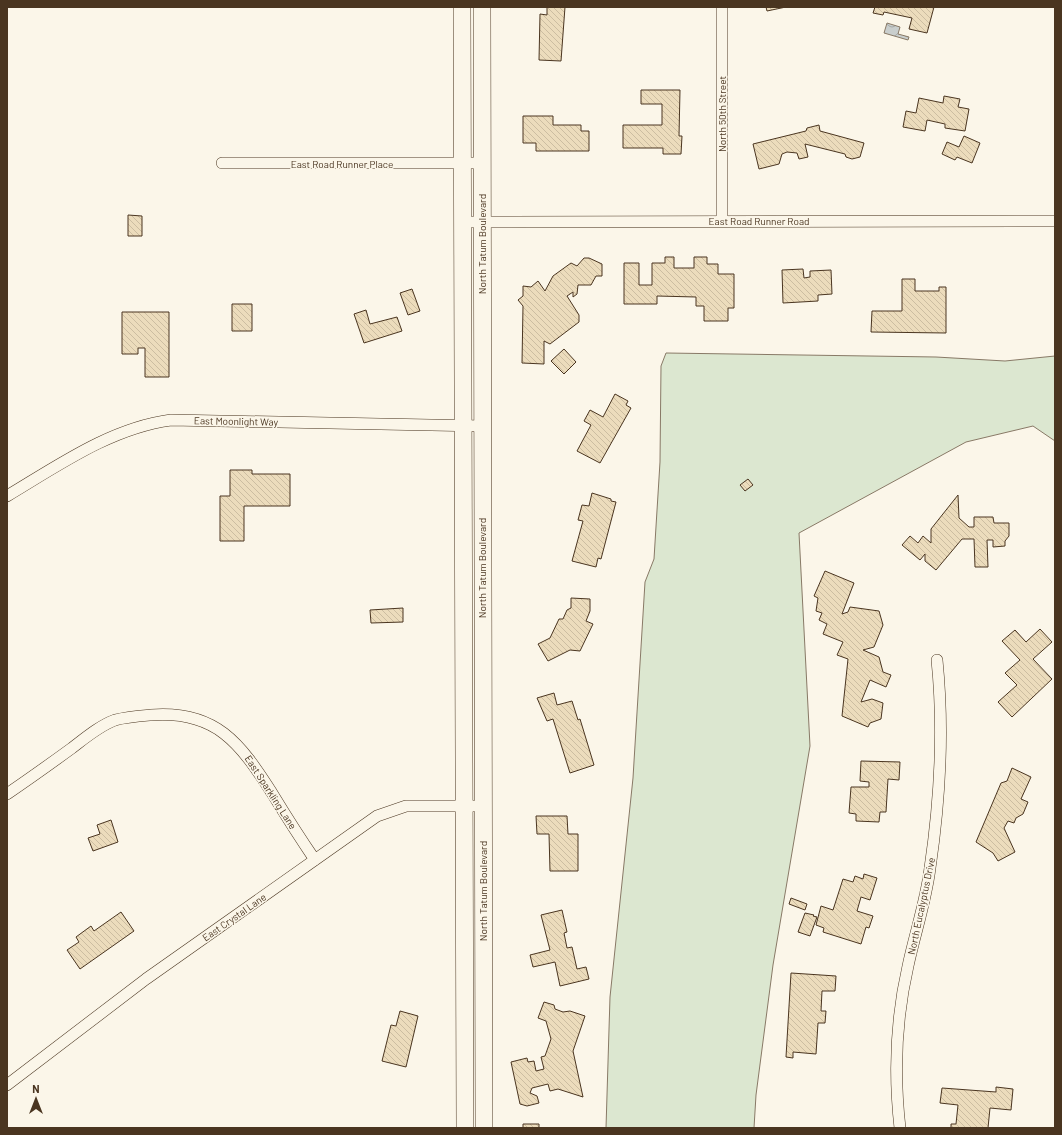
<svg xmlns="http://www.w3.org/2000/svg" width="1062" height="1135" viewBox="0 0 1062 1135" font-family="Barlow,sans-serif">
  <defs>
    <pattern id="water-waves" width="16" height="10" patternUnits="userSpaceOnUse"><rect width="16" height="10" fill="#c9cecd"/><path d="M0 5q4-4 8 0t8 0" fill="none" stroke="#a5a8a6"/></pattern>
    <pattern id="building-back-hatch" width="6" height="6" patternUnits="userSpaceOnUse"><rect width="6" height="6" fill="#ecdcbc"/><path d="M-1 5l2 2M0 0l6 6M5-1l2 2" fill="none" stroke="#ccbda1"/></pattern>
  </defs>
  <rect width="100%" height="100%" fill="#fbf6e9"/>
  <!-- grass -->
  <path fill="#dce7d0" stroke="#887966" d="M666,353L936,357L1005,361L1055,356V441L1033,426L966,442L799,533L810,746L773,965L756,1095L754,1128H606L610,997L633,778L645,582L654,559L660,462L661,366Z"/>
  <!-- water -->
  <path fill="url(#water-waves)" stroke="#887966" d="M887,23L900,27L898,34L909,37L908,40L884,33Z"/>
  <!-- building -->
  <path fill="url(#building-back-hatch)" stroke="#4a3520" d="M547,7H565L561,61L539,60L540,14L547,15Z
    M766,7H786L767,11Z
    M875,7H934L927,33L909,29L912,18L884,12L883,15L873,13Z
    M641,90H680L679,136H682L681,154H663V148H623V125H662V104H641Z
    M944,96L960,99L958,107L969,109L965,131L945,128V124L927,120L925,131L903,127L906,111L916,113L919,98L943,103Z
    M523,116H553V125H581V131H589V151H536V143H523Z
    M819,125L820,131L864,143L860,157L852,159L846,157L845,154L805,144L808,157L799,159L797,153L787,152L782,154L779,164L759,169L753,144L806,131L807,128Z
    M964,136L980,143L972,163L957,157L955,160L942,154L947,142L959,147Z
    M128,215L142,216V236H128Z
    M665,257H674V268H694V257H707V264H718V274H734V308H728V321H704V306H696V297L657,296V304H624V263H639V285H652V263H665Z
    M584,258H589L602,264V276H596L591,285H578L577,294L573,297V292L567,296L579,315V322L550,344L544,341V364L522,363L523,306L518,300L523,296V286L531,287L538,281L545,291L553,276L571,263L577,266Z
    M803,269L804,278L810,277V271L831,270L832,294L818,295V301L783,303L782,270Z
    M902,279H915V291H939V287H946V333L871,332L872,311H902Z
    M412,289L420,311L408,315L400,293Z
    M232,304H252V331H232Z
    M366,310L370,324L397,317L402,331L364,343L354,314Z
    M122,312H169V377H145V348H138V354H122Z
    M564,349L576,362L564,374L551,361Z
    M615,394L628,401L626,405L631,408L600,463L577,451L591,425L584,421L590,410L603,417Z
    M230,470H252V474H290V506H244V541H220V496H230Z
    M748,479L753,485L745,491L740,485Z
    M592,493L611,499V501L616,502L601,559L598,558L596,567L572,561L583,521L578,520L582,505L589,506Z
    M958,495L959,518L969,527H974V517H993L994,523H1009V536L1005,541V546L993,547V540H987L988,567H975L974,539H962L936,570L925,561V554L920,560L902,545L910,536L918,543L923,536L931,543V529Z
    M825,571L854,583L842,614L848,612L850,607L879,611L883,625L874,647L863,650L879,657L883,672L891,675L886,687L870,680L861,702L872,699L883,703L881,719L870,723L868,727L842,716L848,659L837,655L843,642L823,634L827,624L819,620L822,613L816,611L818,598L814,596Z
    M571,598L590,599V611L586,621L593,624L580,651L570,650L548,661L538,644L550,638L559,619H563L567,610L571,608Z
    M403,608V622L371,623L370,610Z
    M1040,629L1052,642L1033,659L1052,679L1012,717L998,702L1017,685L1005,673L1020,660L1002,641L1015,630L1026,642Z
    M554,693L557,705L572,701L578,720L580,719L594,765L570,773L553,719L547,721L537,698Z
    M861,761L900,762L899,780L888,779L886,812H880L879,822L856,821V814L849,813L851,787H869V782L860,781Z
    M1012,768L1031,777L1021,799L1028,802L1023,814L1016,818L1014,823L1008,821L1004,828L1015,852L998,861L993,853L976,842L1001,783L1007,781Z
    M536,816H567L568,834H578V871H550L549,834H537Z
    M111,820L118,842L93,851L88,838L100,834L97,825Z
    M864,874L877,878L870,900L861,897L857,911L873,916L869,928L866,927L861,944L823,932L824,928L816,925L821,906L833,910L843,879L853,882L855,876L863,879Z
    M791,898L807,904L805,910L789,904Z
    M562,910L567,932L564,933L567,948L572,947L577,969L586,967L589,979L560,986L555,962L533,967L530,955L550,950L541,915Z
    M121,912L134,931L80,969L67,950L79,942L76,937L91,926L94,931Z
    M805,913L814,915L813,916L817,917L810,936L798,932Z
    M791,973L836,976L835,991H822L821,1011H826L825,1023H818L816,1054L793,1052V1058L786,1057Z
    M544,1002L554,1005L555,1009L563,1012L570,1011L585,1016L573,1051L583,1097L558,1089L550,1091L548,1084L532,1088L530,1093L537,1096L539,1103L527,1106L520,1104L511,1062L527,1058L528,1062L534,1061L536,1071L544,1069L541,1057L545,1056L551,1039L546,1021L538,1018Z
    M400,1011L418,1016L406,1067L382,1061L391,1025L396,1026Z
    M996,1087L1013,1089L1011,1110L990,1108L988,1128H951V1124H956L958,1105L940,1103L942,1088L996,1092Z
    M523,1124H539V1128H523Z"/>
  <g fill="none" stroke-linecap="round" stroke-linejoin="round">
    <defs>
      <path id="minor" d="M222,163H482
        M722,221V7
        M463,222L1055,221
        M7,496C59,465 111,428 171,420L482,426
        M7,794C29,779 50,764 72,748C85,738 99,726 115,720C126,717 139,716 151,715C216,710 240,743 272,793C286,816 300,838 315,860
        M7,1085L146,979L377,816L406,806H483
        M900,1128C894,1075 896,1018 908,966C915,933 926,901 930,868C940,800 944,729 937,660"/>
      <path id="primary" d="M462,7L465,1128
        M482,7L484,1128"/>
    </defs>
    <!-- minor casing -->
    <use href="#minor" stroke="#4a3520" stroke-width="12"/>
    <!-- primary casing -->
    <use href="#primary" stroke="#4a3520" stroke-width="18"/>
    <!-- minor -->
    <use href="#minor" stroke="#fbf6e9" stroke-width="11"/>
    <!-- primary -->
    <use href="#primary" stroke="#fbf6e9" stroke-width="17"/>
  </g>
  <g text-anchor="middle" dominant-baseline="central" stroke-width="3" stroke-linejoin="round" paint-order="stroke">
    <!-- street labels -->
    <g font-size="10" fill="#4a3520" stroke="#fbf6e9">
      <text transform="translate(722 114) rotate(-90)">North 50th Street</text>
      <text x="342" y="164">East Road Runner Place</text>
      <text x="759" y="221">East Road Runner Road</text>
      <text transform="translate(482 244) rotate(-90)">North Tatum Boulevard</text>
      <text transform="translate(236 421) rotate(1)">East Moonlight Way</text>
      <text transform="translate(482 568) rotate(-90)">North Tatum Boulevard</text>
      <text transform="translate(271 792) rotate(57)">East Sparkling Lane</text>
      <text transform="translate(483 891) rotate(-90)">North Tatum Boulevard</text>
      <text transform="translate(921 906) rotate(-78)">North Eucalyptus Drive</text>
      <text transform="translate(234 917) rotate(-35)">East Crystal Lane</text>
    </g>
  </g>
  <!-- border -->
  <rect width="1062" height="1135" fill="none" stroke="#4a3520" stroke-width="16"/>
  <!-- north arrow -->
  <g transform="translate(36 1099)" stroke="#fbf6e9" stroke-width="3" paint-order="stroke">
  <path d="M0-3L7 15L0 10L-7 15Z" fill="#4a3520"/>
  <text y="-6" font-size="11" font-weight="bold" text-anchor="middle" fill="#4a3520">N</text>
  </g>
</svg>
